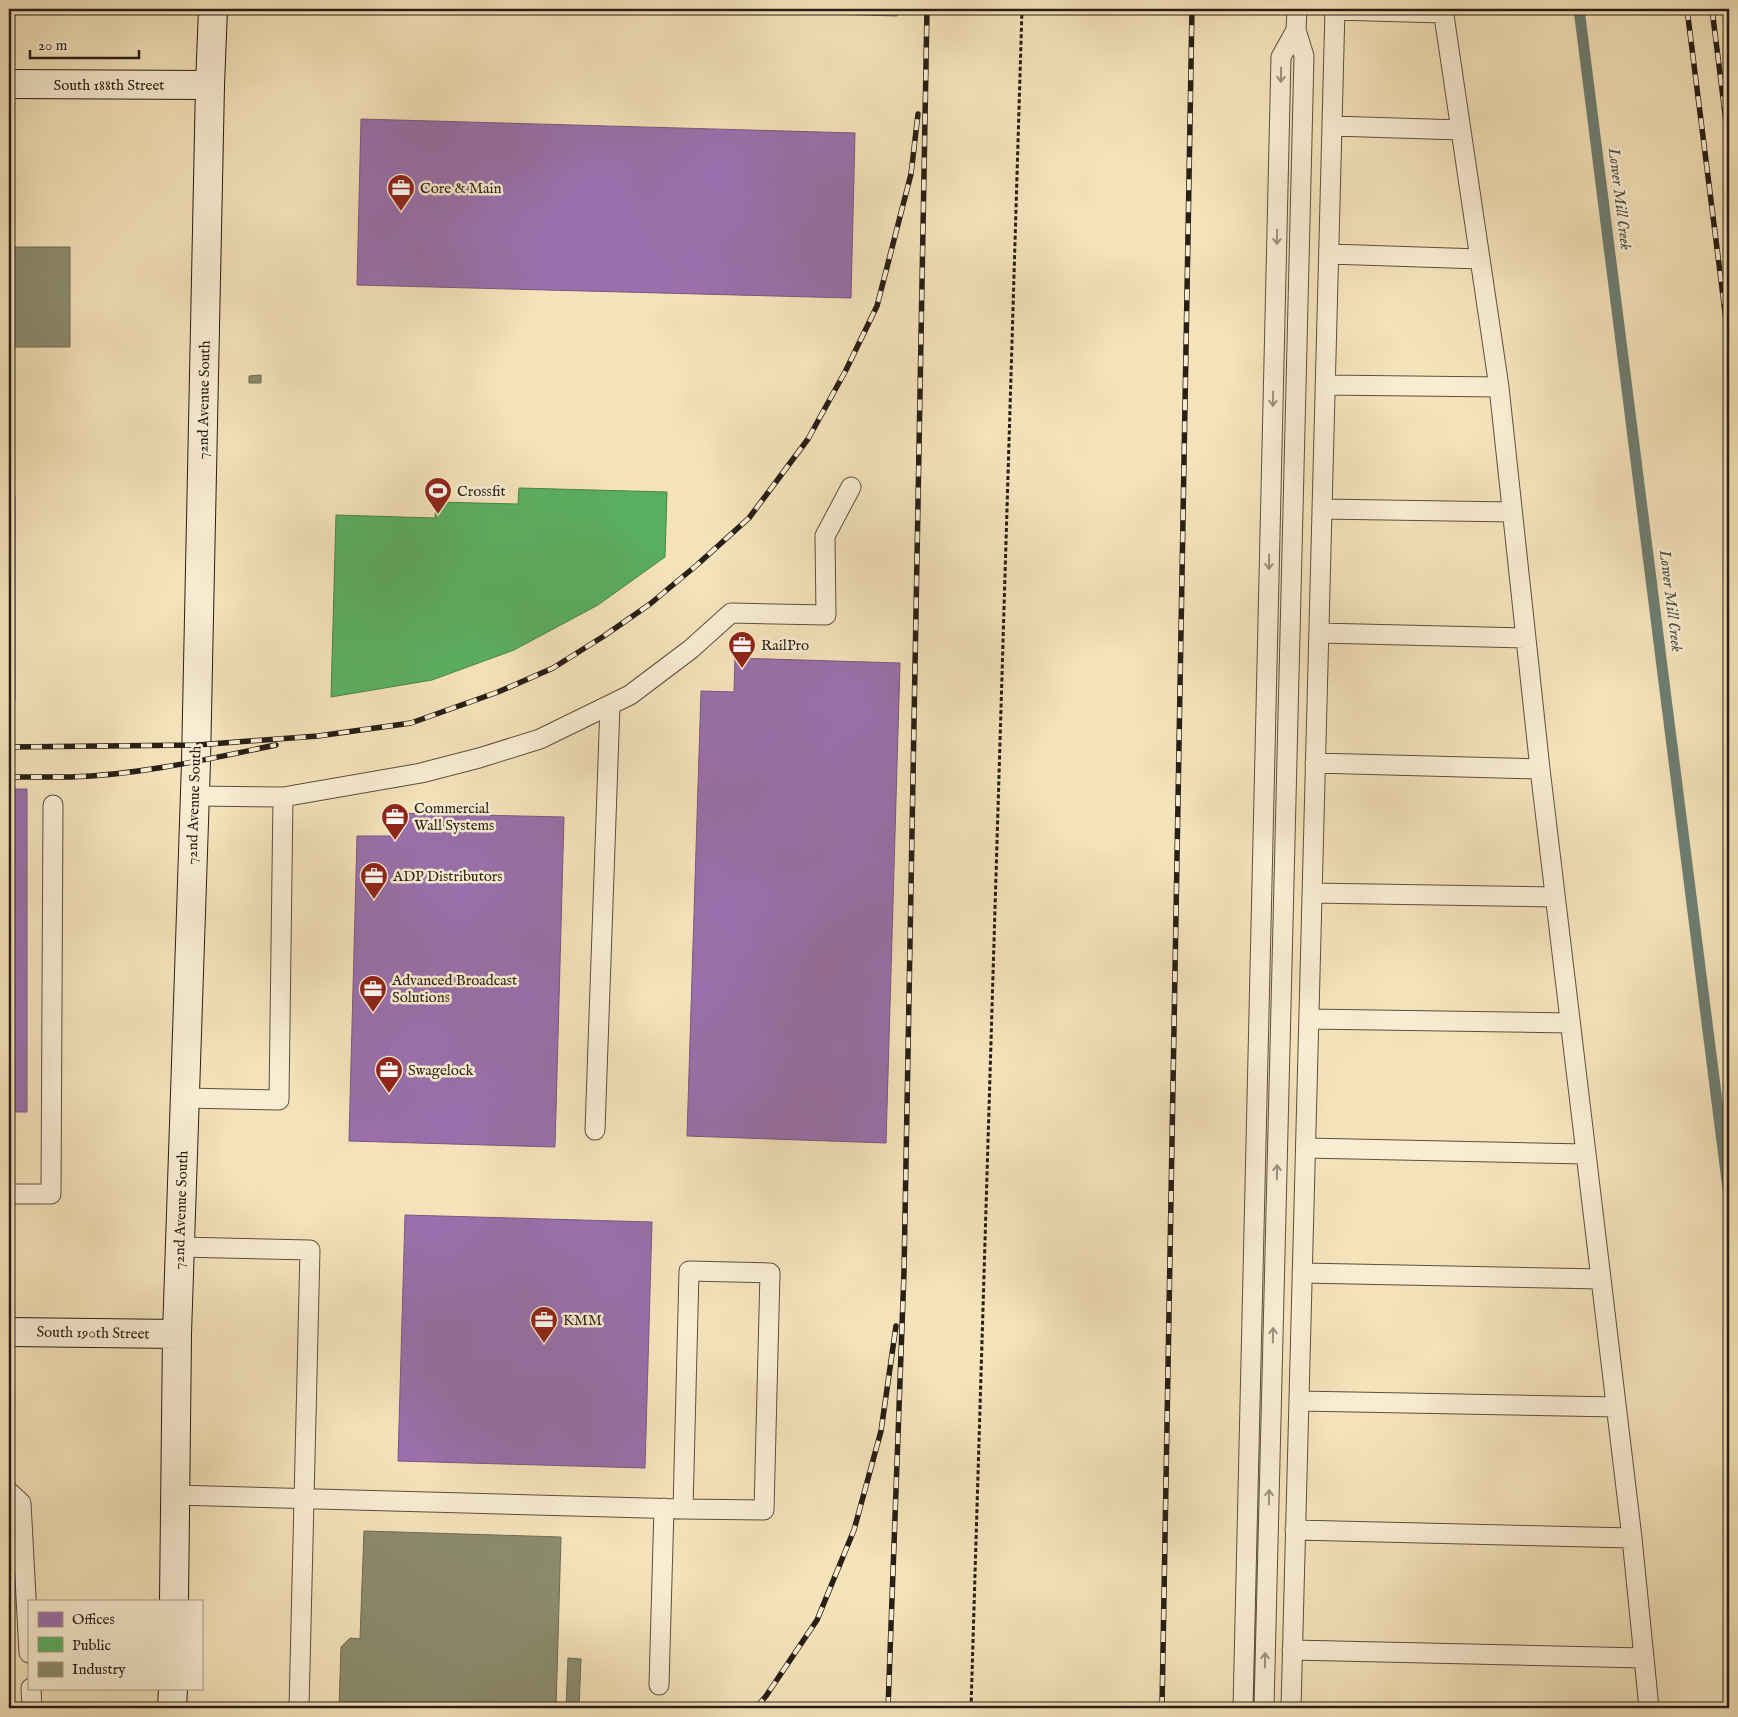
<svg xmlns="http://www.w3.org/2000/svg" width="1738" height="1717" viewBox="0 0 1738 1717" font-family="'IM FELL English',serif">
  <rect width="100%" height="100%" fill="#f4e2ba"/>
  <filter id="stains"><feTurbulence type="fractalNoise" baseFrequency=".004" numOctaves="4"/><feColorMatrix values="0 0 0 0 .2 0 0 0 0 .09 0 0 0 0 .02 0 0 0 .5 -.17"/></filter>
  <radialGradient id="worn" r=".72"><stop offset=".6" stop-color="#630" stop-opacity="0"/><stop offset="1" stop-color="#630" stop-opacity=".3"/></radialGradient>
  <!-- offices -->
  <path fill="#9970ab" stroke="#77587e" d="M361,119L855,133L851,298L357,285Z
    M9,495H15V701H9Z
    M735,658L900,663L886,1143L687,1136L701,691L734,692Z
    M9,789H27V1112H9Z
    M392,813L564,817L555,1147L349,1141L357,836H391Z
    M405,1215L652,1222L645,1468L398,1461Z"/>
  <!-- public -->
  <path fill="#5aae61" stroke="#4b834a" d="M519,488L667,492L665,557L598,605L514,650L432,680L331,697L336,515L435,518L436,502L518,504Z"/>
  <!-- industry -->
  <path fill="#8c8c6e" stroke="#6e6b53" d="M376,9H421V12L376,11Z
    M800,9H897V16L799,13Z
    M9,247H70V347H9Z
    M261,375V383H249V376Z
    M364,1531L561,1537L556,1708H339L341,1647L350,1638L360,1639Z
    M568,1658L581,1659L579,1708H566Z"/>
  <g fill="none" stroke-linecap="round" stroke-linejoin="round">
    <!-- stream -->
    <path stroke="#6e7e72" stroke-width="11" d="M1579,9L1729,1197"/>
    <defs>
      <path id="lane" d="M1443,9L1499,387L1540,769L1632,1538L1649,1708
        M1335,10L1443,13
        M1332,126L1461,130
        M1329,254L1480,259
        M1325,385L1499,387
        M1322,509L1512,512
        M1319,633L1526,638
        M1315,763L1540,769
        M283,797L421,773L479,758L540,739L630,695L691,649L731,613L826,615L825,536L851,487
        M1312,893L1555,897
        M1309,1019L1570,1023
        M185,1098L279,1100L283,797L195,796
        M595,1130L610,705
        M1306,1148L1586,1154
        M9,1194H51L53,805
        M180,1247L310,1250L299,1708
        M1302,1273L1601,1279
        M1299,1401L1616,1407
        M9,1492L21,1503L29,1653
        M175,1495L683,1509L689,1271L770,1273L764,1510L683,1509
        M1295,1530L1632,1538
        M1292,1650L1644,1658
        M659,1685L664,1508
        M31,1688L32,1708
        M1243,1708L1281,57L1296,30
        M1264,1708L1304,56L1296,30L1297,9
        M1291,1708L1335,9"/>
      <path id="secondary" d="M9,84L210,85
        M9,1332L177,1334
        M174,1601L177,1334L196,762L210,85L213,9
        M172,1708L173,1688"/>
    </defs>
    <!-- lane casing -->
    <use href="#lane" stroke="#5b503e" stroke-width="21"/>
    <!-- secondary casing -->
    <use href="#secondary" stroke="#281f15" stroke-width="30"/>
    <!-- path -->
    <path stroke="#281f15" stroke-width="3" stroke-dasharray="4 2.5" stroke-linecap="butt" d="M971,1708L1022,9"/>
    <!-- lane -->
    <use href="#lane" stroke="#f8ecd2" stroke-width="19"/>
    <!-- secondary -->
    <use href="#secondary" stroke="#f8ecd2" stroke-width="28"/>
    <defs>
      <path id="rail" d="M1687,9L1729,344
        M1712,9L1729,146
        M9,747L197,745L318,736L411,723L498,692L553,668L604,636L650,604L698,564L749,518L808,439L846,370L877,306L911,174L918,114
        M9,777C29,777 49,777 70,777C139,775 208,759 276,745
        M756,1708L766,1696L817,1620L854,1530L881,1431L896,1326
        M888,1708L904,1272L927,9
        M1162,1708L1192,9"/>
    </defs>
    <!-- rail casing -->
    <use href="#rail" stroke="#281f15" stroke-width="5.5"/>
    <!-- rail -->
    <use href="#rail" stroke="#f8ecd2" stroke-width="4" stroke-dasharray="11" stroke-linecap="butt"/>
  </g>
  <!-- one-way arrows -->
  <defs><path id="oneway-shaft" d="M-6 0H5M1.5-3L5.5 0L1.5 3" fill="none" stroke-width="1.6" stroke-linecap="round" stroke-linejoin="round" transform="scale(1.25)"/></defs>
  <g stroke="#9a907d">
    <use href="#oneway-shaft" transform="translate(1281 75) rotate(91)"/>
    <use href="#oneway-shaft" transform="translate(1277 237) rotate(91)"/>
    <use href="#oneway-shaft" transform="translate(1273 399) rotate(91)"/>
    <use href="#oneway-shaft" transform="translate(1269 562) rotate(91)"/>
    <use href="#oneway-shaft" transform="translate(1277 1172) rotate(-89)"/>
    <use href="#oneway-shaft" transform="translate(1273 1335) rotate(-89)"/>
    <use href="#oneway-shaft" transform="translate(1269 1497) rotate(-89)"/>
    <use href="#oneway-shaft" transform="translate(1265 1660) rotate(-89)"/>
  </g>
  <!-- icons -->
  <defs>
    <symbol id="office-pin" viewBox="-11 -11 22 30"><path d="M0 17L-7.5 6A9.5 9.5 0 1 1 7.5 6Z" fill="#8f2418" stroke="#f8ecd2"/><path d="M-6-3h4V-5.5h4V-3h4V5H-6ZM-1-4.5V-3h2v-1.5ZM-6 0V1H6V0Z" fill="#fff"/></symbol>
    <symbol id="stadium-pin" viewBox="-11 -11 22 30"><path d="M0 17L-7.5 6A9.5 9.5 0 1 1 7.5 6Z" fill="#8f2418" stroke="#f8ecd2"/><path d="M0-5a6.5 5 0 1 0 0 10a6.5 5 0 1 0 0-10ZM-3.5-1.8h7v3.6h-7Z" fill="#fff"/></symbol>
  </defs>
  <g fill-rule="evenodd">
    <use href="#office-pin" x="385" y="172" width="32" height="43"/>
    <use href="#stadium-pin" x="422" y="475" width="32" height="43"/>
    <use href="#office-pin" x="726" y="629" width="32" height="43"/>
    <use href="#office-pin" x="379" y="801" width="32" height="43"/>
    <use href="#office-pin" x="358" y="860" width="32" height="43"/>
    <use href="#office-pin" x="357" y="973" width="32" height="43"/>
    <use href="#office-pin" x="373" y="1054" width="32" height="43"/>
    <use href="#office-pin" x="528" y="1304" width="32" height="43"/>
  </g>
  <g text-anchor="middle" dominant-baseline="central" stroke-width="5" stroke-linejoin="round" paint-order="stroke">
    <!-- street labels -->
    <g font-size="15" fill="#281f15" stroke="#f8ecd2">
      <text x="109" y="85">South 188th Street</text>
      <text transform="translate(204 400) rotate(-89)">72nd Avenue South</text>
      <text transform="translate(194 805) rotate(-88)">72nd Avenue South</text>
      <text transform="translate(181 1210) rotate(-88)">72nd Avenue South</text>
      <text transform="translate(93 1333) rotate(1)">South 190th Street</text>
    </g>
    <!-- poi labels -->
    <g font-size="15" fill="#281f15" stroke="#f8ecd2" text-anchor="start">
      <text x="420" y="188">Core &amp; Main</text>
      <text x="457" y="491">Crossfit</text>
      <text x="761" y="645">RailPro</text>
      <text x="414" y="808">Commercial<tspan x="414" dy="17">Wall Systems</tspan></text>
      <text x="393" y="876">ADP Distributors</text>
      <text x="392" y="980">Advanced Broadcast<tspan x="392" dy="17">Solutions</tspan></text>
      <text x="408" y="1070">Swagelock</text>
      <text x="563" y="1320">KMM</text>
    </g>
    <!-- water labels -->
    <g font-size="16" font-style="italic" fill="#4b4f44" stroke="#f8ecd2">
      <text transform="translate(1619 199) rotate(83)">Lower Mill Creek</text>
      <text transform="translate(1670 601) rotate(83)">Lower Mill Creek</text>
    </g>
  </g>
  <!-- margin -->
  <rect width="1738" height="1717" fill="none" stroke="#f4e2ba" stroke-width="30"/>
  <rect x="10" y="10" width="1718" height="1697" fill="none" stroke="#281f15" stroke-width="2.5"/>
  <rect x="15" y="15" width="1708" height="1687" fill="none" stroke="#281f15"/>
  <!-- legend -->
  <rect x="28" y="1600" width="175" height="90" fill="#f8ecd2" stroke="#a59a86"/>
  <rect x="38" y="1612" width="25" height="15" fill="#9970ab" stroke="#a59a86"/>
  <text x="72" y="1624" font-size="15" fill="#281f15">Offices</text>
  <rect x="38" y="1637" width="25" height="15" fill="#5aae61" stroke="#a59a86"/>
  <text x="72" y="1650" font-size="15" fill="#281f15">Public</text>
  <rect x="38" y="1662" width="25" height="15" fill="#8c8c6e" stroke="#a59a86"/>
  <text x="72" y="1674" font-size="15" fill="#281f15">Industry</text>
  <!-- scale -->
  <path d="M30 50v8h109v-8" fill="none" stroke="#281f15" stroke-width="2.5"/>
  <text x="38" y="50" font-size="15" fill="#281f15" stroke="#f8ecd2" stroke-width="4" paint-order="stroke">20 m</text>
  <rect width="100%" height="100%" filter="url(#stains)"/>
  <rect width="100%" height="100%" fill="url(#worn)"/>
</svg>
